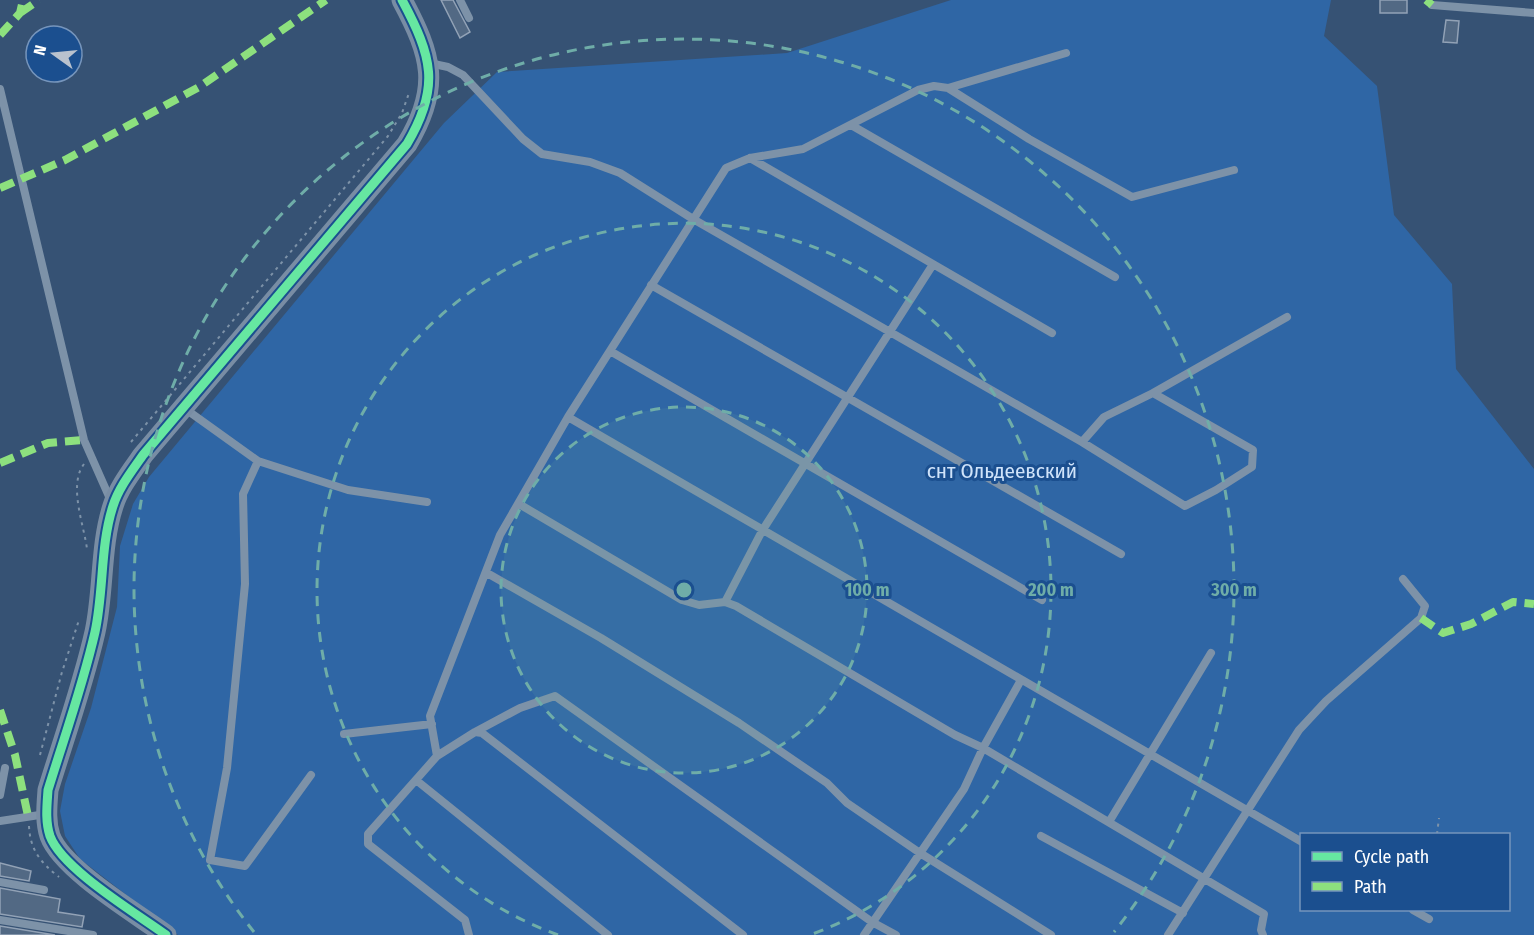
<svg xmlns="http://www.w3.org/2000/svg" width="1534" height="935" viewBox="0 0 1534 935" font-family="'Fira Sans Condensed',sans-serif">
  <rect width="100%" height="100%" fill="#365274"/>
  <!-- green -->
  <path fill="#2f66a5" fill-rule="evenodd" d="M951,0H1331L1324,36L1377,86L1394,215L1452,284L1456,369L1534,469V935H178L80,859L65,836L60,811L65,784L91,708L117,607L120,546L133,504L149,477L444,123L497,72L787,53ZM1302,834H1508V910H1302Z"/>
  <!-- building -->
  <path fill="#526984" stroke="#92a2b6" stroke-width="1.5" d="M441,0H453L470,32L460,38Z
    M1380,0H1407V13H1380Z
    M1446,20L1459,21L1457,43L1443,42Z
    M0,863L31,871L29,881L0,876Z
    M0,888L60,899L58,912L84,916L82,927L0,914Z
    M0,926L55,935H0Z"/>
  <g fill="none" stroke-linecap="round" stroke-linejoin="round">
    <!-- path -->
    <path stroke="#7d92a8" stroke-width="2" stroke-dasharray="3 4.5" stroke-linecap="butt" d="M131,442L388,136L402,113L409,93
      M84,464C68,485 84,525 87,549
      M40,755L62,672L79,620
      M29,826C30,850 41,863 59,877
      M1437,834L1439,818"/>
    <!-- lane -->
    <path stroke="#7d92a8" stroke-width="8" d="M460,0L469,18
      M1432,5L1534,13
      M429,63L448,67L463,75L523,139L542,154L590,162L620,173L693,219L1082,442L1185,506L1216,490L1252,467L1253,450L1153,393L1104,417L1082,442
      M948,88L1066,53
      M0,89L84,440L111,501
      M851,125L1115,277
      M750,158L1052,333
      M651,285L1121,554
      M610,351L1042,600
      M1153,393L1287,317
      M184,408L258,461L348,490L427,502
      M568,417L1302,842
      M258,461L243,494L245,584L227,768L210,860L245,866L311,775
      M519,504L682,600L699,605L725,602L736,606L955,735L983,748L1264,914L1261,930L1263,935
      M487,573L601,638L739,723L827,783L847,803L920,853L1051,935
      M725,602L762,531L932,266
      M475,732L520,708L555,696L872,922L896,935
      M344,734L432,724
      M437,756L475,732L482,733L743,935
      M416,780L608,935
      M0,795L5,768
      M0,821L46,814
      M1109,822L1211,653
      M1041,836L1183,913
      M0,882L44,890
      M1413,910L1429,919
      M0,920L93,935
      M469,935L465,920L368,844V834L437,756L430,716L500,535L568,417L726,168L750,158L803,149L918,90L934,86L948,88L1029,139L1132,197L1234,170
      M864,935L964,789L983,748L1021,680
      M1168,935L1299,730L1326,701L1421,618L1425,606L1403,579"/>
    <!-- secondary -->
    <path stroke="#798da4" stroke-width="21" d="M166,935C136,913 62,869 50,836C45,821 47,805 48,790C64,738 83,685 95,632C104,591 100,546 113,506C119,487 132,471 143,455L407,144C441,87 432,56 402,0"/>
    <!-- quiet -->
    <path stroke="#8de07e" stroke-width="8" stroke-dasharray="15 8" stroke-linecap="butt" d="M1426,0L1432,5
      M20,13L39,0
      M0,35L20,13L23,0
      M0,188L65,160L199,87L326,0
      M0,463L48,443L84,440
      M1421,618L1443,633L1471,624L1513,602L1534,604
      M0,710L15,755L28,816"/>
    <defs>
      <path id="cycleway" d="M166,935C136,913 62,869 50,836C45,821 47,805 48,790C64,738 83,685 95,632C104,591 100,546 113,506C119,487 132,471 143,455L407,144C441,87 432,56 402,0"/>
    </defs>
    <!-- cycleway casing -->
    <use href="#cycleway" stroke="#1b4f8f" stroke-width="13"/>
    <!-- cycleway -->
    <use href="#cycleway" stroke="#66e7a1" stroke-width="9"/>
  </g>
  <!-- distance rings -->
  <circle cx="684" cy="590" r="183" fill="#6fada8" fill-opacity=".12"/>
  <g fill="none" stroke="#6fada8" stroke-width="3" stroke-dasharray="10 8">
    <circle cx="684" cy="590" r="183"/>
    <path d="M558 935A367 367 0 1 1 810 935"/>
    <path d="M254 932A550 550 0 1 1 1114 932"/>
  </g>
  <g text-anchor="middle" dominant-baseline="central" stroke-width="6" stroke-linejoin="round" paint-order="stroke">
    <!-- park labels -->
    <g font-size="21" fill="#cfe3fa" stroke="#1b4f8f">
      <text x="1002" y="471">снт Ольдеевский</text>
    </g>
  </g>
  <circle cx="684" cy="590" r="9" fill="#6fada8" stroke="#1b4f8f" stroke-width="3"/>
  <g font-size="18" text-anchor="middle" font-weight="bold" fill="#6fada8" stroke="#1b4f8f" stroke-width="6" stroke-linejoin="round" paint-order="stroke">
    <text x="867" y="596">100 m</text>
    <text x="1051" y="596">200 m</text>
    <text x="1234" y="596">300 m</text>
  </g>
  <!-- legend -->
  <rect x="1300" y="833" width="210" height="78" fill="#1b4f8f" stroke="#7695bc" stroke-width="1.5"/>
  <rect x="1312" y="852" width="30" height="9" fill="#66e7a1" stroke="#7695bc" stroke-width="1.5"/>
  <text x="1354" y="863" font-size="18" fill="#ffffff">Cycle path</text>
  <rect x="1312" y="882" width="30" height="9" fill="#8de07e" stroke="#7695bc" stroke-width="1.5"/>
  <text x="1354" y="893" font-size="18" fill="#ffffff">Path</text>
  <!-- north arrow -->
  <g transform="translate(54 54) rotate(285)"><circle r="28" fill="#1b4f8f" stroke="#7695bc" stroke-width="1.5"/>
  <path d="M0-4.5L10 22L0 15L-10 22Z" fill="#b9c2ce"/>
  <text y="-9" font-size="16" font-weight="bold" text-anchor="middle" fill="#ffffff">N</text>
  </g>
</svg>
